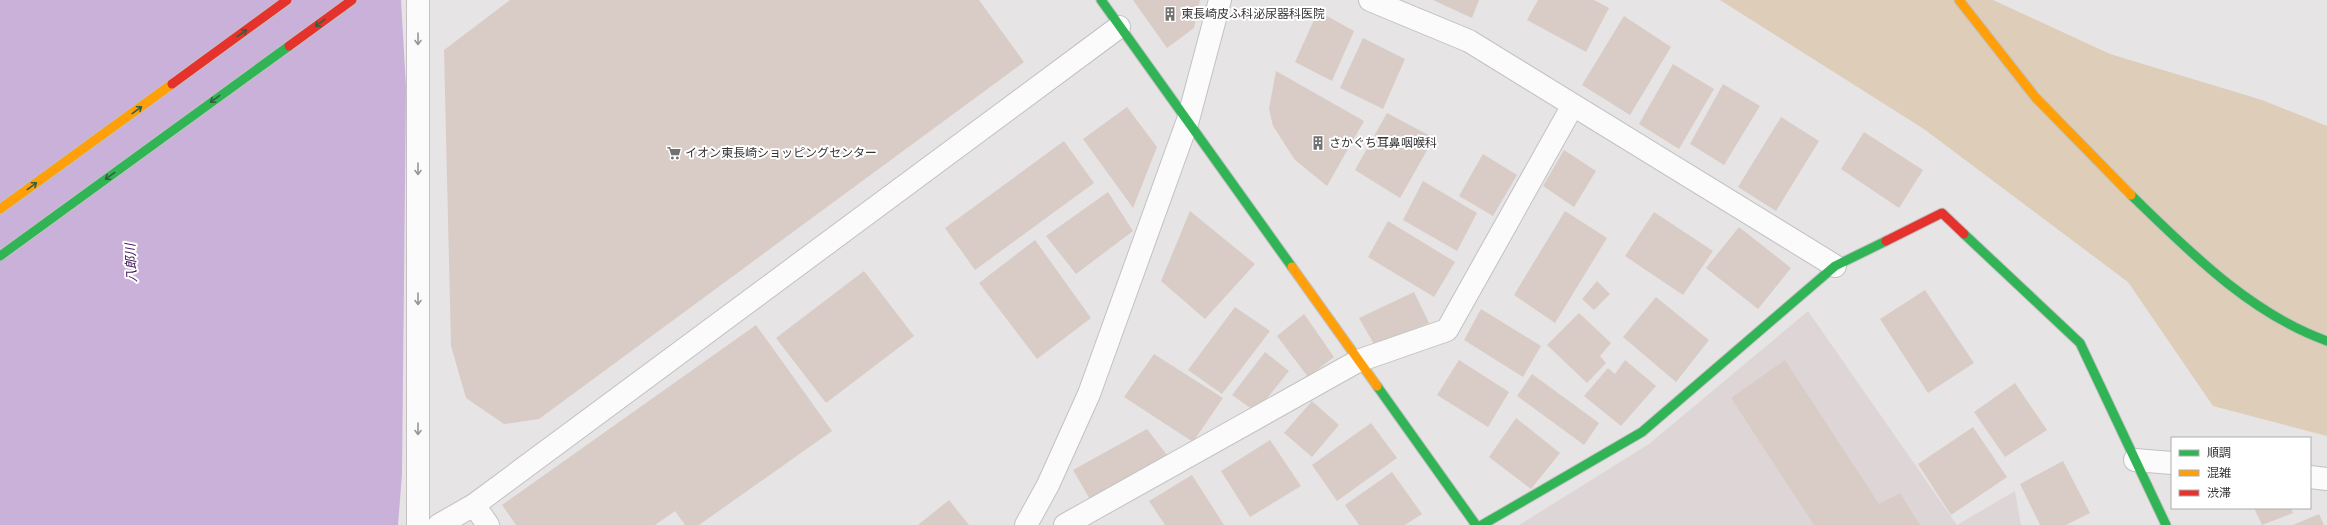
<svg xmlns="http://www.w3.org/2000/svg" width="2327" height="525" viewBox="0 0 2327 525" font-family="'Fira Sans','Noto Sans JP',sans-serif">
  <rect width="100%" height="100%" fill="#e6e4e4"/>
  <!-- built -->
  <path fill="#ded6d6" d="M1808,311L1957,525L2015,491L2021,525H1519L1649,444Z"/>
  <!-- green -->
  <path fill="#ddcdb9" d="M1720,0H1993L2110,54L2262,100L2327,126V436L2213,406L2128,282L1924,129Z"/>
  <!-- water -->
  <path fill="#cab1da" d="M0,0H401L406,87L402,474L398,525H0Z"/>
  <!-- building -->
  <path fill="#d9ccc6" d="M510,0H979L1024,62L539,419L504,424L466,398L451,346L444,50Z
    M1133,0H1200L1194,28L1167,48Z
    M1433,0H1479L1472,18Z
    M1538,0H1594L1609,8L1586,52L1527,20Z
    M1318,11L1354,31L1332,81L1295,62Z
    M1624,16L1671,47L1630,115L1582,85Z
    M1363,38L1405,59L1383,109L1340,88Z
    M1673,64L1714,89L1679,149L1639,124Z
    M1276,71L1364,121L1327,186L1295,160L1273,126L1269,109Z
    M1723,84L1760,106L1724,165L1690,144Z
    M1127,107L1157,147L1133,208L1083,139Z
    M1387,113L1434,138L1400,198L1355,170Z
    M1781,117L1819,141L1776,211L1738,187Z
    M1864,132L1923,170L1899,208L1841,169Z
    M1064,141L1094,183L975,270L945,228Z
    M1564,150L1596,171L1574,207L1543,186Z
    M1483,154L1517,175L1493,216L1459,196Z
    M1423,181L1477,213L1457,251L1403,220Z
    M1108,192L1133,231L1076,274L1046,236Z
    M1190,211L1255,264L1205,319L1161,281Z
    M1565,211L1607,238L1555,323L1514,295Z
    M1654,212L1713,251L1683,295L1625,256Z
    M1388,221L1455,262L1434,297L1368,257Z
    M1739,227L1791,268L1758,309L1706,268Z
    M1035,240L1091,318L1037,359L979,283Z
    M864,271L914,336L826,403L776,338Z
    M1597,281L1610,294L1594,310L1582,299Z
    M1925,290L1974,363L1928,393L1880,319Z
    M1414,292L1429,323L1375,346L1359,318Z
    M1656,297L1709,340L1676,382L1623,337Z
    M1235,307L1270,331L1222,394L1188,370Z
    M1481,309L1541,346L1523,377L1464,340Z
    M1579,313L1611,343L1600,356L1606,363L1587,383L1547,345Z
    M1304,314L1334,357L1308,377L1277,336Z
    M756,325L832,431L699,525H685L675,511L655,525H516L502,505Z
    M1265,352L1289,371L1256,412L1232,395Z
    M1154,354L1223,398L1193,442L1124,397Z
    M1459,360L1509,392L1488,427L1437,395Z
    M1625,360L1656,386L1621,426L1584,396L1608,368L1615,374Z
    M1785,360L1879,504L1900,493L1920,525H1814L1731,398Z
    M1532,374L1599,423L1584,445L1517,396Z
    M2015,383L2047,430L2005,457L1974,412Z
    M1312,401L1339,425L1312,457L1284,433Z
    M1516,418L1560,453L1531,489L1489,457Z
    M1371,423L1397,458L1337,501L1312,465Z
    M1973,427L2007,477L1951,515L1918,464Z
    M1147,429L1167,455L1092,503L1073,470Z
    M1270,440L1301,486L1250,517L1221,471Z
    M2063,461L2090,513L2066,525H2040L2020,484Z
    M1392,472L1422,514L1405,525H1359L1345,505Z
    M1192,475L1224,525H1165L1149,501Z
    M949,500L969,525H918Z
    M2254,508H2291L2293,513L2262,525Z
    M2319,514L2324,525H2293Z"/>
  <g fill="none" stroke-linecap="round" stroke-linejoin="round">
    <defs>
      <path id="street" d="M1370,0L1469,41L1835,266
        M2135,460L2172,463
        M2310,477L2327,479
        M418,525V0
        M439,525L474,505
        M488,525L474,505L1119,27
        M1026,525L1048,485L1089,394L1188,120L1220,0
        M1065,525L1358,361L1447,330L1573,105"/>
      <path id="fast" d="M1101,0L1292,267
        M2131,195C2189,251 2249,313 2327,341
        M1964,234L2080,343L2166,525
        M0,256L289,46
        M1377,386L1476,525
        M1482,525L1642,432L1835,266L1886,241"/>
      <path id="slow" d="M1959,0L2036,98L2131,195
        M0,209L172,84
        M1292,267L1377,386"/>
      <path id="jam" d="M289,46L352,0
        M172,84L287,0
        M1886,241L1942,213L1964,234"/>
    </defs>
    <!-- street casing -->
    <use href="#street" stroke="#c3c1c1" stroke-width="24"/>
    <!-- fast casing -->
    <use href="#fast" stroke="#c3c1c1" stroke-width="11"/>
    <!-- slow casing -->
    <use href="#slow" stroke="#c3c1c1" stroke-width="11"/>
    <!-- jam casing -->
    <use href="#jam" stroke="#c3c1c1" stroke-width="11"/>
    <!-- street -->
    <use href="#street" stroke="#fbfbfb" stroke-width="22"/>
    <!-- fast -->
    <use href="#fast" stroke="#30b455" stroke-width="9"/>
    <!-- slow -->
    <use href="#slow" stroke="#ff9f0a" stroke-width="9"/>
    <!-- jam -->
    <use href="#jam" stroke="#e5322d" stroke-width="9"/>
  </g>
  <!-- one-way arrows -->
  <defs><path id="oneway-shaft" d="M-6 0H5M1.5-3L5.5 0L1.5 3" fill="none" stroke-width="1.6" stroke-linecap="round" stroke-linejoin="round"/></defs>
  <g stroke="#33603f">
    <use href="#oneway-shaft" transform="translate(320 23) rotate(144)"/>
    <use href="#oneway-shaft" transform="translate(242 33) rotate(-36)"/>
    <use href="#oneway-shaft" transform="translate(215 99) rotate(144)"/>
    <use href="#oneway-shaft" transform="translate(137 110) rotate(-36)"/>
    <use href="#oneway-shaft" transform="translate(110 176) rotate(144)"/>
    <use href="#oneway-shaft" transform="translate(32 186) rotate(-36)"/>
  </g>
  <g stroke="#989797">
    <use href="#oneway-shaft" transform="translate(418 39) rotate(90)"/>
    <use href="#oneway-shaft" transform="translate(418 169) rotate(90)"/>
    <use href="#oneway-shaft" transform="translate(418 299) rotate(90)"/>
    <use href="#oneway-shaft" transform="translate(418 429) rotate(90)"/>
  </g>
  <!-- icons -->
  <defs>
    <symbol id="building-bare" viewBox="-9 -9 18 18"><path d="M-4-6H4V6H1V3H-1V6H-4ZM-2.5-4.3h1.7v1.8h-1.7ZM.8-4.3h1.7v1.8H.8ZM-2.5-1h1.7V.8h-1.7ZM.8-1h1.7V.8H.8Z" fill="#727171" stroke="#fff" stroke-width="2.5" paint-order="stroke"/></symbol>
    <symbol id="supermarket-bare" viewBox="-9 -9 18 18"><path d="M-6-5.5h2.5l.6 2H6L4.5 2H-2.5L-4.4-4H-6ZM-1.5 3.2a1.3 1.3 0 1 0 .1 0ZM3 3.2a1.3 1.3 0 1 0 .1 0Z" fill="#727171" stroke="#fff" stroke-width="2.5" paint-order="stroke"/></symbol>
  </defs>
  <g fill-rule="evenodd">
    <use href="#building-bare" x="1160" y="4" width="20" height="20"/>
    <use href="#building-bare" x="1308" y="133" width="20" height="20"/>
    <use href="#supermarket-bare" x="664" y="143" width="20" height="20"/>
  </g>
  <g text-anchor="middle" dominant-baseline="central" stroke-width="4" stroke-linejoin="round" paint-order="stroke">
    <!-- poi labels -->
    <g font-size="12" fill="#343333" stroke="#fff" text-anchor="start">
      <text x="1181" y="14">東長崎皮ふ科泌尿器科医院</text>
      <text x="1329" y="143">さかぐち耳鼻咽喉科</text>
      <text x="685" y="153">イオン東長崎ショッピングセンター</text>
    </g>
    <!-- water labels -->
    <g font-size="13" font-style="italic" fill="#411358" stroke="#fff">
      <text transform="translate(131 263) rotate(-93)">八郎川</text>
    </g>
  </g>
  <!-- legend -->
  <rect x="2171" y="437" width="140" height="72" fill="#ffffff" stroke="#aeadad"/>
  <rect x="2179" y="450" width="20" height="6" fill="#30b455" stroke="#aeadad"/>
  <text x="2207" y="457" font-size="12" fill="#343333">順調</text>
  <rect x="2179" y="470" width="20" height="6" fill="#ff9f0a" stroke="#aeadad"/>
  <text x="2207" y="477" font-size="12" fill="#343333">混雑</text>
  <rect x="2179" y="490" width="20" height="6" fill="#e5322d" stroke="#aeadad"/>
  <text x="2207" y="497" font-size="12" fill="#343333">渋滞</text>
</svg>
